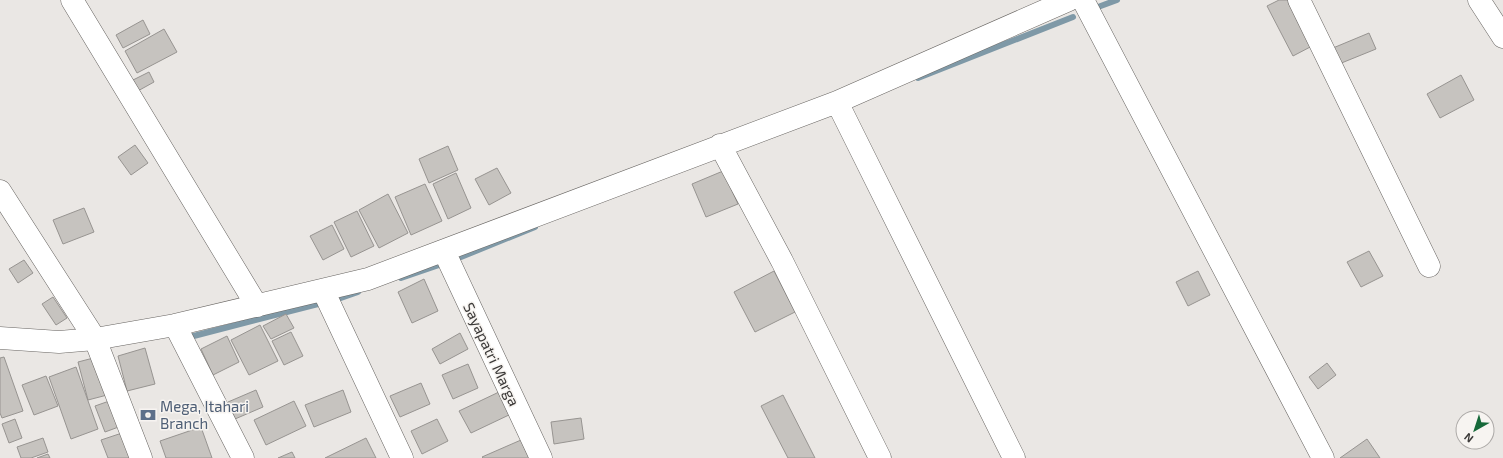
<svg xmlns="http://www.w3.org/2000/svg" width="1503" height="458" viewBox="0 0 1503 458" font-family="'Exo 2',sans-serif">
  <rect width="100%" height="100%" fill="#eae7e4"/>
  <g fill="none" stroke-linecap="round" stroke-linejoin="round">
    <!-- stream -->
    <path stroke="#7f99a7" stroke-width="6" d="M1098,7L1117,0
      M918,78L1073,17
      M461,257L535,227
      M401,278L439,265
      M338,299L358,292
      M186,338L318,304"/>
  </g>
  <!-- building -->
  <path fill="#c6c3bf" stroke="#979491" d="M1279,0H1290L1314,45L1293,56L1267,6Z
    M143,20L150,34L123,48L116,35Z
    M164,29L177,52L137,73L125,51Z
    M1369,33L1376,49L1339,64L1333,48Z
    M149,72L154,82L136,92L131,81Z
    M1461,75L1474,100L1440,118L1427,94Z
    M135,145L148,163L131,175L118,157Z
    M448,146L458,170L429,183L419,159Z
    M497,168L511,193L489,205L475,179Z
    M723,171L738,204L706,217L692,184Z
    M456,173L471,208L448,219L433,184Z
    M425,184L442,221L411,235L395,197Z
    M388,194L408,233L379,248L359,210Z
    M84,208L94,232L63,244L53,220Z
    M357,211L374,246L351,257L334,222Z
    M332,225L344,249L323,260L310,236Z
    M1369,251L1383,276L1361,287L1347,262Z
    M24,260L33,273L18,283L9,269Z
    M774,271L795,312L755,332L734,292Z
    M1198,271L1210,295L1188,306L1176,282Z
    M424,279L438,311L412,323L398,292Z
    M53,297L67,318L56,325L42,304Z
    M286,314L294,328L271,339L263,326Z
    M260,325L278,361L249,375L231,340Z
    M291,332L303,356L284,365L272,341Z
    M460,333L468,349L440,364L432,349Z
    M227,336L239,362L213,375L201,349Z
    M145,348L155,384L127,391L118,356Z
    M101,356L111,394L88,400L78,362Z
    M4,357L23,411L2,418L0,413V358Z
    M1327,363L1336,375L1318,389L1309,377Z
    M468,364L478,388L453,399L442,375Z
    M76,367L98,429L71,439L49,377Z
    M46,376L58,406L34,415L22,385Z
    M421,383L430,404L400,417L390,396Z
    M256,390L263,407L235,419L228,402Z
    M343,390L351,412L314,427L305,405Z
    M499,392L511,414L471,433L459,411Z
    M783,395L815,458H788L761,406Z
    M115,399L124,425L105,432L95,406Z
    M294,401L306,426L266,445L254,420Z
    M581,418L584,439L554,444L551,422Z
    M15,419L22,438L9,443L2,424Z
    M437,419L448,441L422,454L411,431Z
    M201,427L212,458H166L160,441Z
    M122,433L130,458H108L101,440Z
    M43,438L48,452L31,458H21L17,447Z
    M366,438L376,458H325Z
    M1367,439L1380,458H1340Z
    M521,440L529,458H483L482,457Z
    M292,452L295,458H278Z
    M48,454L50,458H37Z"/>
  <g fill="none" stroke-linecap="round" stroke-linejoin="round">
    <defs>
      <path id="street" d="M72,0L257,306
        M1083,0L1323,458
        M1299,0L1429,266
        M1479,0L1503,37
        M837,102L1014,458
        M720,145L782,261L880,458
        M0,191L95,339L141,458
        M444,251L541,458
        M323,290L402,458
        M175,325L243,458
        M0,338L59,342L95,339L175,325L368,279L837,102L1069,0"/>
    </defs>
    <!-- street casing -->
    <use href="#street" stroke="#686562" stroke-width="23"/>
    <!-- street -->
    <use href="#street" stroke="#fff" stroke-width="22"/>
  </g>
  <!-- icons -->
  <defs>
    <symbol id="bank-bare" viewBox="-9 -9 18 18"><path d="M-6-4H6V4H-6ZM0-2.3a2.3 2.3 0 1 0 0 4.6a2.3 2.3 0 1 0 0-4.6Z" fill="#5c6f8a" stroke="#f7f4f1" stroke-width="2.5" paint-order="stroke"/></symbol>
  </defs>
  <g fill-rule="evenodd">
    <use href="#bank-bare" x="137" y="404" width="22" height="22"/>
  </g>
  <g text-anchor="middle" dominant-baseline="central" stroke-width="3" stroke-linejoin="round" paint-order="stroke">
    <!-- street labels -->
    <g font-size="15" fill="#3b3938" stroke="#f7f4f1">
      <text transform="translate(492 354) rotate(65)">Sayapatri Marga</text>
    </g>
    <!-- service labels -->
    <g font-size="15" fill="#4e5e75" stroke="#f7f4f1" text-anchor="start">
      <text x="160" y="406">Mega, Itahari<tspan x="160" dy="17">Branch</tspan></text>
    </g>
  </g>
  <!-- north arrow -->
  <g transform="translate(1475 430) rotate(219)"><circle r="19" fill="#f7f4f1" stroke="#aca9a7"/>
  <path d="M0-3L7 15L0 10L-7 15Z" fill="#16693a"/>
  <text y="-6" font-size="11" font-weight="bold" text-anchor="middle" fill="#3b3938">N</text>
  </g>
</svg>
